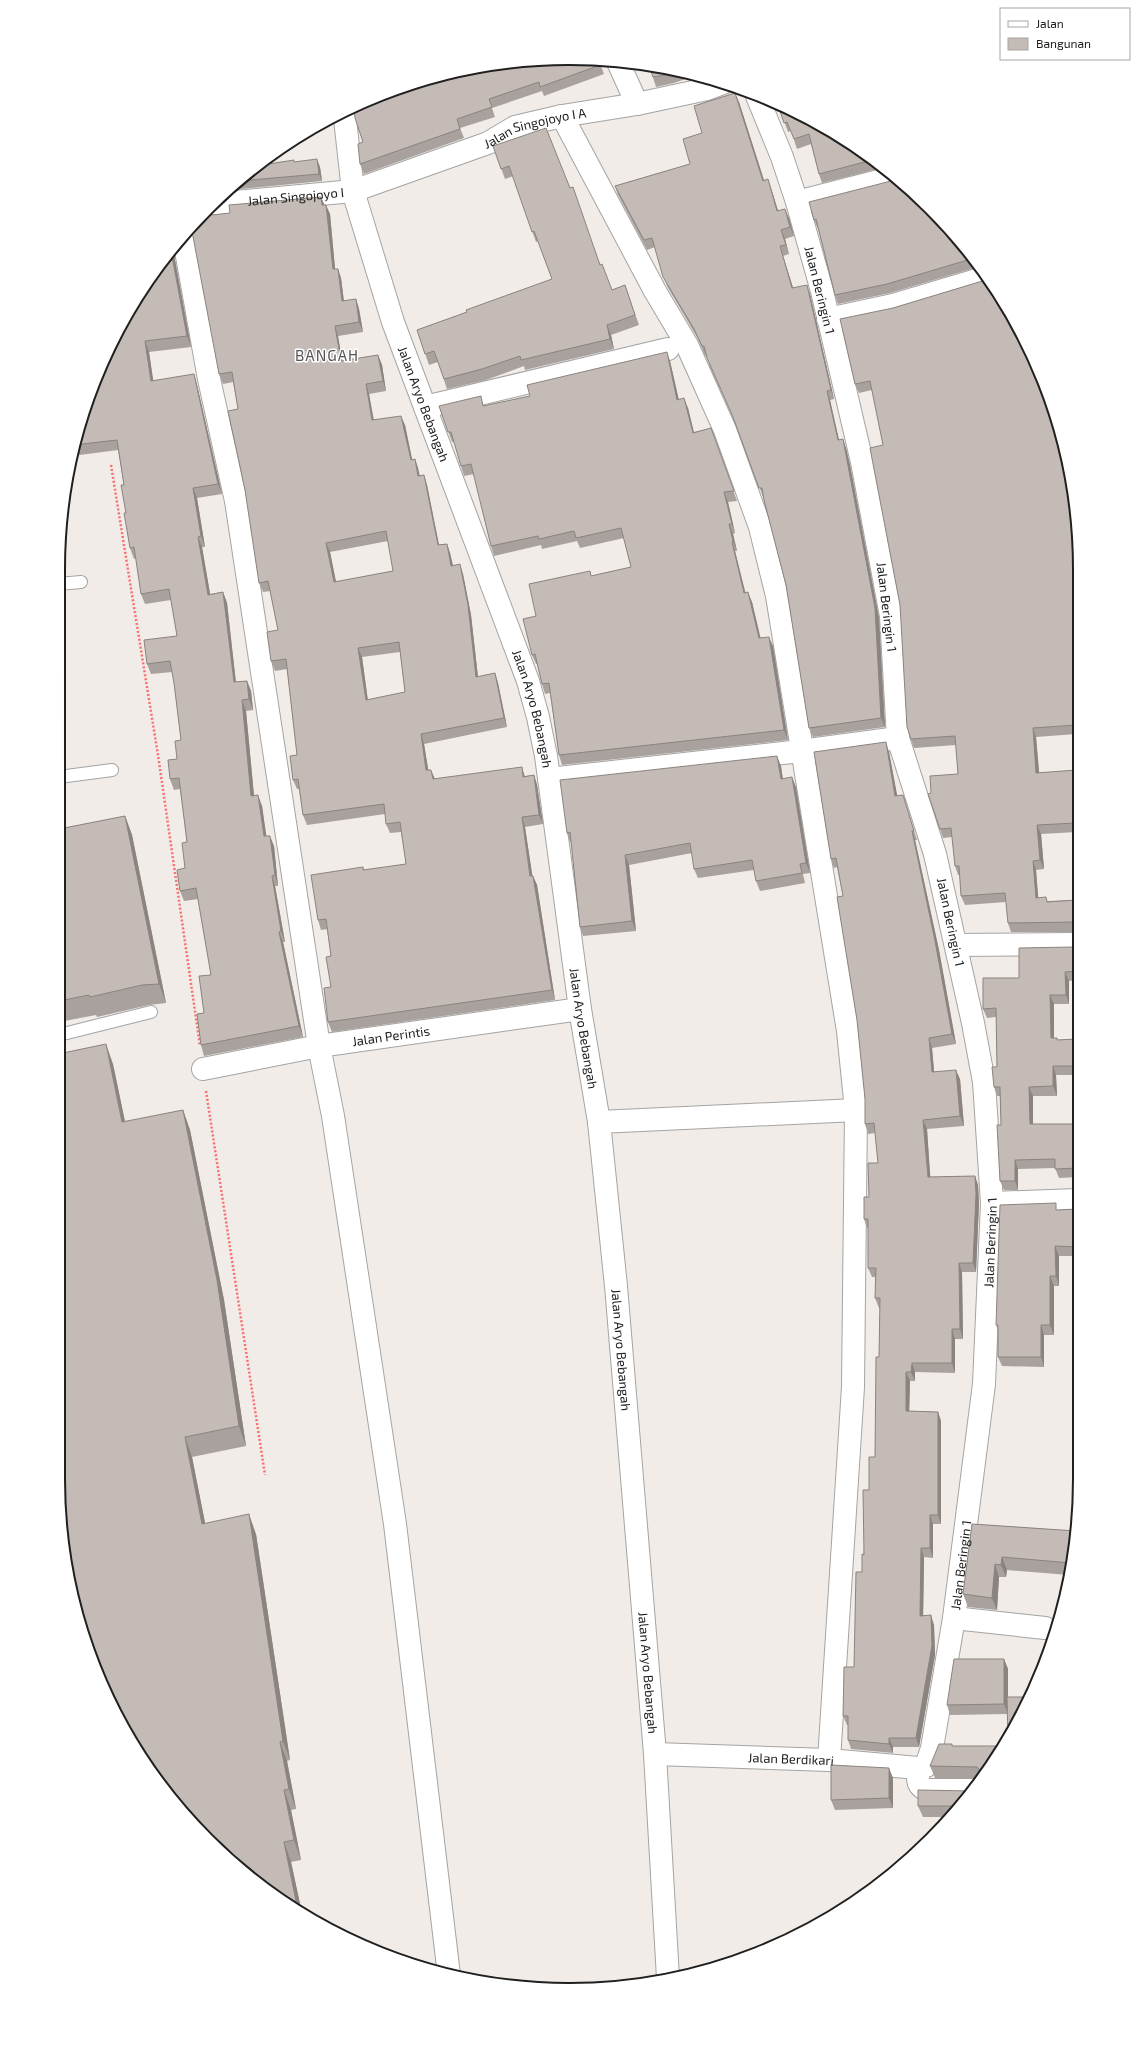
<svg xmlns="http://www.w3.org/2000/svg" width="1138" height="2048" viewBox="0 0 1138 2048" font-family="'Exo 2',sans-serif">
  <rect width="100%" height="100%" fill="#f1ece7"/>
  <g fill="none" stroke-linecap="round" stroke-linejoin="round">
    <defs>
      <path id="service" d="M59,584L81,582
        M59,777L112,770
        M59,1035L151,1012"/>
      <g id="minor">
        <path d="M618,62L637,104"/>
        <path d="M562,116L655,291L687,345L725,430L760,527L777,596L848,1031L856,1110L853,1387L829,1760"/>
        <path d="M797,202L895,177"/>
        <path id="s1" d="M214,204L353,191L488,143L515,127L562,116L637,104L707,89L723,83"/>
        <path d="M183,234L209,379L236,501L319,1046L333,1116L395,1524L449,1975"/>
        <path d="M828,319L893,305L987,277"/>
        <path d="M425,407L668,349"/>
        <path d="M549,779L801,751L898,738"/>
        <path d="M956,945L1077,944"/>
        <path id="s2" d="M203,1069L319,1046L580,1009"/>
        <path d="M599,1122L856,1110"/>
        <path d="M992,1203L1078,1200"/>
        <path d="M954,1618L1045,1628"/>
        <path id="s3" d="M655,1754L829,1760L918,1768L926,1766L932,1748L954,1618L984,1384L992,1203L984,1082L973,1023L935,854L898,738L891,616L862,462L822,291L797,202L782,157L757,96"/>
        <path d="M918,1768C918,1779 916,1786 927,1790H975"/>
      </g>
      <g id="tertiary">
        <path id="s4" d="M344,110L353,191L393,322L528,681L538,717L546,756L580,1009L599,1122L616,1286L655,1754L668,1978"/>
      </g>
    </defs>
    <!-- service casing -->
    <use href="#service" stroke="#a4a4a4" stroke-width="14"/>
    <!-- minor casing -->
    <use href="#minor" stroke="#a4a4a4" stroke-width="24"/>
    <!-- tertiary casing -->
    <use href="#tertiary" stroke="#a4a4a4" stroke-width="24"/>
    <!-- path -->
    <path stroke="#f96f6f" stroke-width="2.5" stroke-dasharray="2 2" stroke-linecap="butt" d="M111,465L158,755L200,1046
      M206,1091L265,1475"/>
    <!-- service -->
    <use href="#service" stroke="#fff" stroke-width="12"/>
    <!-- minor -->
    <use href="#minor" stroke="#fff" stroke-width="22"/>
    <!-- tertiary -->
    <use href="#tertiary" stroke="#fff" stroke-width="22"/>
  </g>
  <!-- wall -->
  <path fill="#a9a19d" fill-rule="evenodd" d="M535,59L599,61L604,74L544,96L542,91L492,108L495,117L460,128L464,138L364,174L360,164L363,142Z
    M649,65L694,76L674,83L656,87Z
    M739,102L764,180L768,179L778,211L789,218L794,236L785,239L789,254L783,256L793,288L810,294L834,399L830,400L839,440L846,448L850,465L879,618L885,727L813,737L809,728L786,585L763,497L737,425L710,367L707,355L705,356L698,339L667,286L655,247L647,250L618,195L615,186L690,164L702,133Z
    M778,105L824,126L882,168L822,183L819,174L811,144L797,149L791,131L788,132Z
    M493,146L570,188L600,265L612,290L625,285L639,325L611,335L614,349L525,370L524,366L486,380L447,389L438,362L429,365L417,330L467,312L552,279L538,241L536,242L513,176L505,179Z
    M294,160V162L320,167L322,181L230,190L256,166Z
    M895,180L906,185L978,267L890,293L838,304L835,295L818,229L814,220Z
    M324,205L330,214L335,269H338L341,278L344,301L356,299L359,309L363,332L338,336L342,361L378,355L382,365L386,391L369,394L374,420L405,425L412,459H415L418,468L420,476L424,475L427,485L439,545L447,544L450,553L453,565L463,574L471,615L478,677L495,673L498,683L507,727L424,744L428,770L434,779L525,776L534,775L537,785L543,824L525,827L532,876H533L537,885L555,1000L332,1032L328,1022L331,987V956L327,929L321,930L318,920L363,867L364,870L406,864L401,832L390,833L386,824L385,814L307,825L303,815L299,789H297L293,780L297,755L287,669L275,671L271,661L278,630L270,591L263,592L259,583L238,409L233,382L223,384L219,374ZM388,541L393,571L336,582L330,552ZM400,652L405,692L368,700L362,657Z
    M173,249L191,347L149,352L153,381L194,374L197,385L222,494L197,498L205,547H202L210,594L223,592L227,603L236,682L247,681L251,691L253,710L246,711L254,796L262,806L266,836L274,846L278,886H275L285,942H283L303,1037L204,1056L201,1045L204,1013L211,975L198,899L184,901L180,891L185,868L187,842L180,789L174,790L170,779L177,759L181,740L174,683L172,672L151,674L147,664L177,636L171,600L145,604L141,594L136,558L134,559L130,548L126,513L124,485L118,450L72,456L75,437L126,314Z
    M987,280L1053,405L1076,503V734L1036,737L1039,773L1077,770V832L1041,834L1044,869L1036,870L1038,898L1048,901L1077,900V932H1011L1008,923L1006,902L965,905L961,896L960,875H958L955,866L952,837L943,838L940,829L931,793L958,774L956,745L914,748L911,739L900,605L883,445L872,390L859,393L855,384L893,308Z
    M670,361L679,400L688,408L694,432L711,428L737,501L728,502L735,533L733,534L737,551H735L745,593L752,602L760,638L773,646L788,740L562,765L559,755L550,693L545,694L542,684L537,664H536L532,655L536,616L591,576L631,567L624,538L580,548L577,541L542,549L541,545L494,556L491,546L474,474L464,476L461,466L454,442H452L439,406H485L530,396Z
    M889,752L897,796L903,795L917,840H915L939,950L956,1044L932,1048L934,1072L960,1079L964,1126L927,1129L930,1177L975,1176L978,1185L979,1203L976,1272H962L963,1339H955V1373L915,1372V1381H910L909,1411L938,1412L941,1421V1524H933V1558L924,1557L923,1615L934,1625L935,1655L919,1747H893V1753L851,1749L848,1740V1725H847L843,1716L854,1667L869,1490L875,1457L879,1357L880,1308H879L875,1298V1277H872L868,1268V1228H867L864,1219L878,1163L875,1133L868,1134L865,1124V1099L857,1020L843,896L837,867L834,868L831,859Z
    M781,766L783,779L796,787L810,873L803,874L805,883L760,891L756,881L754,870L698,878L694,869L692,853L629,865L636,931L583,936L580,927L571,842H570L567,833Z
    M125,816L132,835L166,1003L149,1005L97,1017L96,1015L59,1022V829Z
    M1074,947H1077V980L1069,981V1004H1054V1038H1057L1058,1040L1077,1039L1078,1075H1056L1057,1096H1033V1124H1078V1177L1059,1178L1055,1168L1018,1169V1190H1004L1000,1181L1001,1125L1000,1096H997L994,1087L997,1067L996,1017L987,1018L983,1009L1019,978Z
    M113,1064L125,1122L183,1110L190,1130L224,1300L246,1446L192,1457L205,1523L256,1534L290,1760L287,1761L296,1809L291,1810L301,1860L291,1862L302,1913L285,1904L232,1863Z
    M1078,1209V1256H1059V1286H1054V1335H1044V1367L1002,1366L998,1357V1330L996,1325L1058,1210Z
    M972,1524L1076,1531L1069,1575L1007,1570L1006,1577H999L997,1610L968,1607L963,1594Z
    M1004,1659L1008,1669L1007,1714L950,1715L947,1705Z
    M953,1746H1004L981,1780V1779L935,1778L930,1766Z
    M893,1778V1808L835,1810L831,1800Z
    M975,1790L949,1817H923L918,1806Z"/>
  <!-- shaded-wall -->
  <path fill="#8a837f" d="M735,93L739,102L767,190L763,181Z
    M317,159L320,167L322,181L319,174Z
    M768,179L771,188L781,220L777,211Z
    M321,197L325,206L322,205Z
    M326,205L330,214L336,279L333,269Z
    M785,209L789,218L794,236L790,227Z
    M781,230L785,239L789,254Z
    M780,246L783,256L796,297L792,288Z
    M173,249L191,347L187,336L171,251Z
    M338,269L341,278L345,311L342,301Z
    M807,285L810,294L834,399L831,390Z
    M356,299L359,309L363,332L359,322Z
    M607,325L611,335L614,349L610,339Z
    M335,326L338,336L344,371L341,361Z
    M145,341L149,352L155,392L151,381Z
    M667,352L670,361L681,410L677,400Z
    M378,355L382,365L386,391L383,381Z
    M194,374L197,385L222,494L218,484Z
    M366,384L369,394L375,430L372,420Z
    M827,391L830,400L841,449L838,440Z
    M684,398L688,408L696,442L693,433Z
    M401,416L405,425L414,469L411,460Z
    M843,439L846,448L850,465L879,618L885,727L881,718Z
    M1061,441L1062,444L1073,490L1070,482Z
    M415,459L418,468L421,486L418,476Z
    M424,475L427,485L441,555L438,545Z
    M193,488L197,498L205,547L201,536Z
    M724,492L728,502L735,533L732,524Z
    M729,524L733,534L737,551L733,541Z
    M198,537L202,547L212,605L208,595Z
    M732,542L735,551L748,603L744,593Z
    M326,543L330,552L338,592L334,582Z
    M447,544L450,553L455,575L451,566Z
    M460,564L463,574L471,615L479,686L476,677Z
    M223,592L227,603L237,693L234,682Z
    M748,592L752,602L763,648L759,638Z
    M769,637L773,646L788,740L784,730Z
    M358,648L362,657L369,710L366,700Z
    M495,673L498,683L507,727L504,718Z
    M247,681L251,691L253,710L249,699Z
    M242,700L246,711L255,806L251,796Z
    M1033,728L1036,737L1040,782L1036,773Z
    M421,734L424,744L430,780L426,770Z
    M886,742L889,752L899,805L895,796Z
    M777,756L781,766L784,789L781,779Z
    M522,767L525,777H523Z
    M431,770L435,779H433Z
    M534,775L537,785L543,824L539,815Z
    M792,777L796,787L810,873L806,863Z
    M258,795L262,806L268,847L264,836Z
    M125,816L132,835L166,1003L159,984Z
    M522,817L525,827L534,886L530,876Z
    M1037,825L1041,834L1044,869L1040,860Z
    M912,831L915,840L939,950L956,1044L952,1034Z
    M270,836L274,846L278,886L275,875Z
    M625,855L629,865L636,931L632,921Z
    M1033,861L1036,870L1039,907L1036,898Z
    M272,876L275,886L285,942L281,931Z
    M533,876L537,885L555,1000L552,990Z
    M279,932L283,942L303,1037L299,1026Z
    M1065,972L1069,981V1004L1066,995Z
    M1050,995L1054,1004V1047L1051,1038Z
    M929,1038L932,1048L935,1081L932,1072Z
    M106,1044L113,1064L129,1141L122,1122Z
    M1053,1066L1056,1075L1057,1096L1053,1086Z
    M956,1070L960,1079L964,1126L960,1116Z
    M1029,1087L1033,1096V1133L1030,1124Z
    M183,1110L190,1130L224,1300L246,1446L239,1426Z
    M923,1120L927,1129L931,1187L928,1177Z
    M1015,1160L1018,1169V1190L1015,1181Z
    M975,1176L978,1185L979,1203L976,1272L973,1263Z
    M1055,1246L1059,1256V1286L1056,1276Z
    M959,1263L962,1272L963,1339L960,1329Z
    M1050,1276L1054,1286V1335L1050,1325Z
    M1041,1325L1044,1335V1367L1041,1357Z
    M952,1329L955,1339V1373L952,1363Z
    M912,1363L915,1372V1381L911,1372Z
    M906,1372L910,1381L909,1420L906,1411Z
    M938,1412L941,1421V1524L938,1515Z
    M185,1437L192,1457L209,1543L202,1524Z
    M249,1514L256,1534L290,1760L283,1741Z
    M930,1515L933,1524V1558L930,1548Z
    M921,1548L924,1557L923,1625L920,1616Z
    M1002,1557L1007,1570L1006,1577L1001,1565Z
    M995,1564L999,1577L997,1610L992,1598Z
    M931,1615L934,1625L935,1655L919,1747L916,1738Z
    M1004,1659L1008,1669V1714L1004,1704Z
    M889,1738L893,1747V1753L889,1744Z
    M280,1742L287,1761L296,1809L289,1789Z
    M889,1768L893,1778V1808L889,1798Z
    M284,1790L291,1810L301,1860L294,1840Z
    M284,1842L291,1862L302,1913L300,1912L296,1901Z"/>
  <!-- building -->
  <path fill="#c5bbb6" stroke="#8a837f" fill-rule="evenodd" d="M535,59L599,61L600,65L540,87L539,82L489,99L492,107L457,119L460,129L360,164L358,144L363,142L355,118L354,107L437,75Z
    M649,65L676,72L671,74L653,77Z
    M735,93L763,181L768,179L777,211L785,209L790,227L781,230L786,245L780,246L792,288L807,285L831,390L827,391L838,440L843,439L846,455L875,608L881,718L809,728L786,585L764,500L762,488H759L733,417L707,358L704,346H702L694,329L663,277L652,238L644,240L615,186L690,164L683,139L702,133L694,106Z
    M778,105L824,126L872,160L819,174L809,134L794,139L787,122L784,123Z
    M546,128L570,188L573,187L600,265L602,264L612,290L625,285L635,315L607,325L610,339L521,360L520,356L482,369L444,379L434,351L425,354L417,330L467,312L466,310L552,279L534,231L532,232L509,166L501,169L493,146Z
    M317,159L319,174L239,181L256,166L294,160V162Z
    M897,179L906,185L971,259L887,284L835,295L816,219L814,220L809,202L895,180Z
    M321,197L322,205H326L333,269H338L342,301L356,299L359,322L335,326L341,361L378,355L383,381L366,384L372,420L401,416L411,460L415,459L418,476L424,475L438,545L447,544L451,566L460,564L468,605L476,677L495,673L504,718L421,734L426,770H431L433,779L522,767L523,777L534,775L539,815L522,817L530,876H533L552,990L328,1022L324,988L331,987L326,957L331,956L326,919L318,920L311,875L363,867V870L406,864L400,822L386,824L384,804L303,815L298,779L293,780L290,756L297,755L286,659L271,661L267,632L278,630L268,581L259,583L245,490L228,411L238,409L232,372L219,374L191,226L202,216L230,213L229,205ZM386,531L393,571L334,582L326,543ZM399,642L405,692L366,700L358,648Z
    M171,251L187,336L145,341L151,381L194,374L218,484L193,488L201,536L198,537L208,595L223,592L234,682L247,681L249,699L242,700L251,796L258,795L264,836H270L275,875L272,876L281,931L279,932L299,1026L201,1045L197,1014L204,1013L199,976L211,975L196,888L180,891L177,870L185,868L182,843L187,842L179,778L170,779L168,760L177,759L175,741L181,740L174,683L170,661L147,664L144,640L177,636L169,589L141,594L134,547L130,548L124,513H126L121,485H124L117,440L74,445L75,437L126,314Z
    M989,279L994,285L1053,405L1061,441L1070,482H1071L1076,503V725L1033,728L1036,773L1077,770V827H1076L1075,823L1037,825L1040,860L1033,861L1036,898L1046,897L1047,902L1077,900V923L1074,922L1008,923L1005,893L961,896L959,866H955L951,828L940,829L928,794L931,793L930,776L958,774L955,736L911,739L907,727L900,605L870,448L883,445L870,381L855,384L840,319L893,308Z
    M667,352L677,400L684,398L693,433L711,428L734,491L724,492L732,524H729L733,541L732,542L744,593L748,592L759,638L769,637L784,730L559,755L549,683L542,684L535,654L532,655L523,619L536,616L529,584L590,571L591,576L631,567L621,528L576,538L574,531L539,539L538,536L491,546L471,464L461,466L451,432H448L439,406L481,396L483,406L530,396L527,385Z
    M886,742L895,796L903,795L914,831H912L935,941L952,1034L929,1038L932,1072L956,1070L960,1116L923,1120L928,1177L975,1176L976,1194L973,1263H959L960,1329H952V1363H912L911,1372H906V1411L938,1412V1515H930V1548H921L920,1616L931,1615L932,1645L916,1738H889V1744L848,1740V1716H843L844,1667H854L856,1572H862V1554L864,1555L863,1490H869V1457H875L876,1357H879L880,1298H875L876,1268H868V1219H864V1197H869L868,1163H878L874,1123L865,1124V1099L857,1020L837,897L843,896L836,858L831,859L814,752Z
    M777,756L781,779L792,777L806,863L800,864L802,873L756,881L752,860L694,869L690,843L625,855L632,921L580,927L570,832L567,833L560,780Z
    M125,816L159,984L142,985L90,997L89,995L59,1001V829Z
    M1074,947H1077V971L1065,972L1066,995H1050L1051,1038H1057V1040L1077,1039V1066H1053V1086L1029,1087L1030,1124H1078V1168L1055,1169V1159L1015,1160V1181H1000L997,1125H1001L1000,1087H994L992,1067H997L996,1008L983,1009V978H1019V948Z
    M106,1044L122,1122L183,1110L217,1280L239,1426L185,1437L202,1524L249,1514L283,1741L280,1742L289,1789L284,1790L294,1840L284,1842L296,1901L292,1902L293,1908L285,1904L232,1863L164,1790L126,1734L85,1643L68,1578L58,1479V1054Z
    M1056,1203V1210L1078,1209V1247L1055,1246L1056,1276H1050V1325H1041V1357H998V1325H996L1000,1205Z
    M972,1524L1076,1531L1071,1563L1002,1557L1001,1565L995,1564L992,1598L963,1594Z
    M954,1659H1004V1704L947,1705Z
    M1007,1697H1027L1012,1734L1008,1740Z
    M939,1744H952V1746H1004L983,1777L982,1773L977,1767L930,1766Z
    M831,1765L889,1768V1798L831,1800Z
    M918,1790L971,1791L975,1790L960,1806H918Z"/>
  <g text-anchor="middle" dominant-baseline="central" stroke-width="3" stroke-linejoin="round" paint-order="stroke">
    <!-- street labels -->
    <g font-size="13" fill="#202020" stroke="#fff">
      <text stroke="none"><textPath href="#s1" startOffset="333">Jalan Singojoyo I A</textPath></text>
      <text stroke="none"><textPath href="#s1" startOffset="82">Jalan Singojoyo I</textPath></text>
      <text transform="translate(820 290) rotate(76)">Jalan Beringin 1</text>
      <text stroke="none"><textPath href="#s4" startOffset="306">Jalan Aryo Bebangah</textPath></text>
      <text transform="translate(887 607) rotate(83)">Jalan Beringin 1</text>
      <text stroke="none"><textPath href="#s4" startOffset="630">Jalan Aryo Bebangah</textPath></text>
      <text transform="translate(951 922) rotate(78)">Jalan Beringin 1</text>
      <text stroke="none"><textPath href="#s4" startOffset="954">Jalan Aryo Bebangah</textPath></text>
      <text stroke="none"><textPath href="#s2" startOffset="191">Jalan Perintis</textPath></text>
      <text stroke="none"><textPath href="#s3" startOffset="800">Jalan Beringin 1</textPath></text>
      <text stroke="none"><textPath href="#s4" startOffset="1278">Jalan Aryo Bebangah</textPath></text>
      <text stroke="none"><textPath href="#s3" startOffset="476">Jalan Beringin 1</textPath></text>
      <text stroke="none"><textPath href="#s4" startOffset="1602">Jalan Aryo Bebangah</textPath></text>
      <text stroke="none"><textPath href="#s3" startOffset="136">Jalan Berdikari</textPath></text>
    </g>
    <!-- quarter labels -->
    <g font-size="15" letter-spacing="1" fill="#535353" stroke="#fff">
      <text x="327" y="355">BANGAH</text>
    </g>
  </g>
  <!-- crop -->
  <path d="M0 0H1138V2048H0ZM569 65H569A504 504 0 0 1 1073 569V1479A504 504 0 0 1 569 1983H569A504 504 0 0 1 65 1479V569A504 504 0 0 1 569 65Z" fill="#fff" fill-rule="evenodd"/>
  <path fill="none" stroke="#202020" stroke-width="2" d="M569 65H569A504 504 0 0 1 1073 569V1479A504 504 0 0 1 569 1983H569A504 504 0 0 1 65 1479V569A504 504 0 0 1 569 65Z"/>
  <!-- legend -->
  <rect x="1000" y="8" width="130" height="52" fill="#ffffff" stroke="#a6a6a6"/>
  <rect x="1008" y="21" width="20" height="6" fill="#ffffff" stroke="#a6a6a6"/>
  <text x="1036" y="28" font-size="12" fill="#202020">Jalan</text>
  <rect x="1008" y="38" width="20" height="12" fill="#c5bbb6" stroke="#a6a6a6"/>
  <text x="1036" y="48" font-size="12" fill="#202020">Bangunan</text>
</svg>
